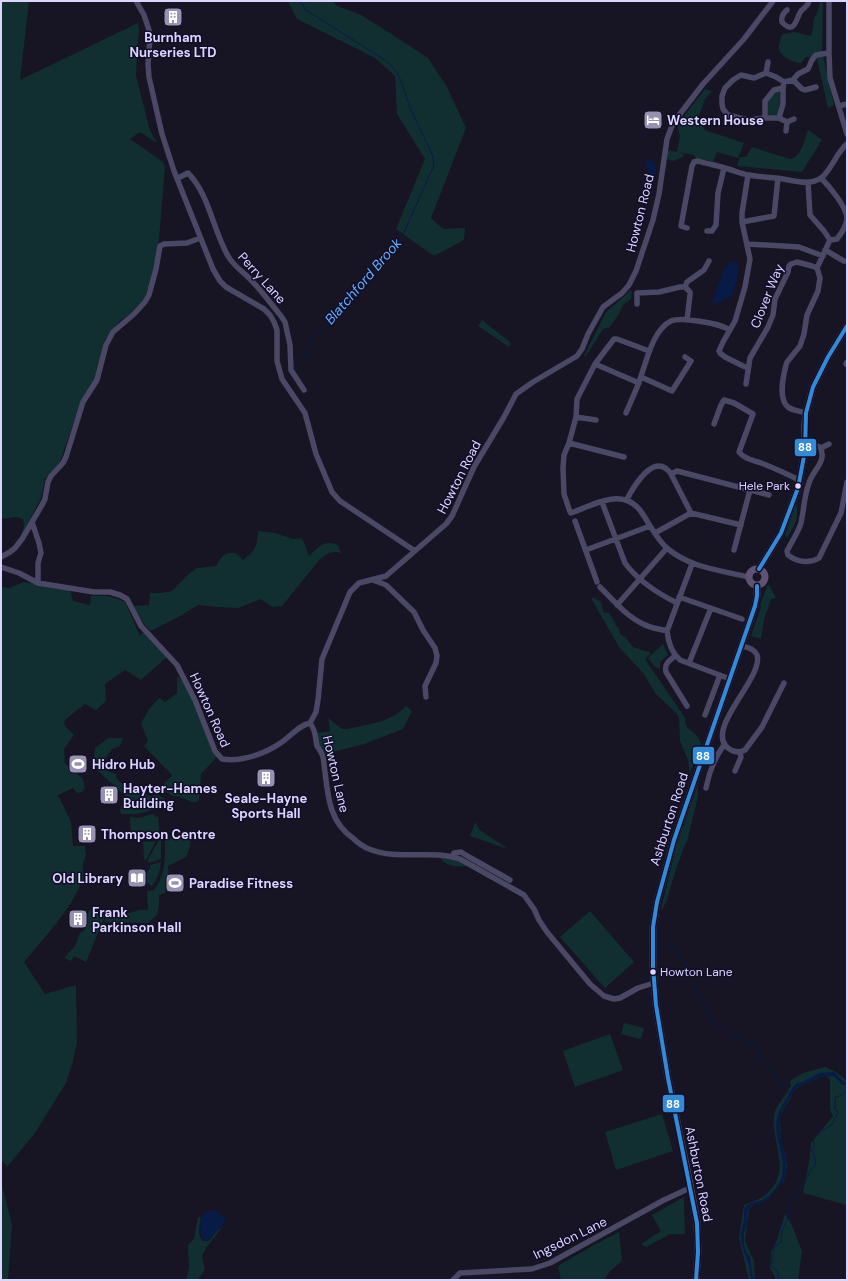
<svg xmlns="http://www.w3.org/2000/svg" width="848" height="1281" viewBox="0 0 848 1281" font-family="'DM Sans',sans-serif">
  <rect width="100%" height="100%" fill="#171423"/>
  <!-- green -->
  <path fill="#112f31" d="M1,1H29L20,80L138,23L139,31L137,53L136,76L150,130L157,143L140,132L130,139L163,162L165,167L159,239L151,282L144,299L132,312L120,321L112,330L104,341L95,381L81,401L60,462L45,479L41,498L21,536L24,526L23,519L16,517L1,519Z
    M288,1H333L337,6L361,15L379,26L428,58L447,87L466,128L431,218L443,229L464,228L465,227L464,240L434,256L396,229L425,159L397,114L395,76L375,58L297,19Z
    M820,1H823L822,51L834,105L828,108L817,58L806,57L801,63C794,63 781,57 779,49C778,46 780,42 781,39L780,38L783,34L794,32L811,36L813,27L814,18L817,14Z
    M705,89L712,91L705,99L698,118L705,130L744,143L738,158L717,152L713,162L701,159H696L694,155L678,152L684,154L683,157L673,161L666,159L668,150L677,152L680,136L677,125Z
    M775,91H780C779,100 782,108 776,117L766,116V101Z
    M808,130L822,140L802,172L737,166L740,157H746L752,147L790,159C802,157 804,140 808,130Z
    M631,290L632,291L631,299L623,305L619,314L610,327L603,329L586,356H584L606,312Z
    M482,320L510,342L509,347L478,326Z
    M796,503C800,518 794,525 788,537L785,536Z
    M258,531L275,533L293,539L301,538L304,542L309,556C318,547 325,539 338,545L341,553C332,550 327,554 320,559L282,606L272,607L261,599L238,608L217,607L198,605L180,616L151,631L145,625L132,606L149,605L150,593H162L172,591L190,573L197,568L216,566C221,557 226,550 237,554L243,560C255,551 257,547 258,531Z
    M24,582L70,589L73,601L90,605L91,596C104,595 113,596 125,602L140,636L144,632L168,656L141,680L125,670L105,684L106,701L96,710L85,704L66,719L64,722L65,726L74,735L64,749L65,763L83,779L85,788L82,792L77,793L73,788L58,795L71,822L73,846H85L86,855L83,864V880L71,903L56,924L24,962L45,994L76,985L77,1042L73,1061L66,1083L35,1133L7,1167L1,1159V587L9,588Z
    M769,585L776,598L771,599L764,620L761,639L751,636L761,607L760,605L767,586Z
    M591,598H595L601,602L603,611L605,613H609L615,622L616,626L619,628L620,634L625,637L633,647L651,653L645,659L685,718C685,730 689,727 695,734C698,736 699,740 701,743L690,774L688,760L680,741L679,718L677,714L656,694L643,673L619,647Z
    M663,644L668,655L660,662V669L655,667L648,658Z
    M177,676C190,683 211,741 217,757L201,774L199,800L196,802H191L181,797L173,796L160,789L172,775L144,746L148,741L141,723L150,708L159,698L165,702L177,693Z
    M406,706L412,711L403,729L364,744L326,754L319,746L317,733L330,731L328,718L342,729H348C368,724 392,722 406,706Z
    M108,738H123L120,746L112,749L102,763L105,770L116,774V778L128,789L136,787L148,796L158,795L165,799L158,808L138,814H121L120,810L126,797L97,770L94,760L95,748Z
    M698,784V796L687,842H686L675,872L667,900L662,910L661,909L676,847Z
    M153,814L156,817L158,816L160,837L135,840L134,834L131,833L130,817L138,818Z
    M475,822L480,830L508,849L470,836Z
    M189,831C192,841 190,848 186,857L168,866L169,880L165,893L159,895V905L157,915L148,923L104,922L107,914H126L139,910H148L147,891L154,890C166,874 165,859 165,840C173,838 180,834 189,831Z
    M159,840H161V859L149,863L147,861Z
    M156,841L146,860H144L143,842Z
    M440,857L459,860L467,866C457,867 447,867 440,858Z
    M161,862C160,872 157,879 152,886L147,883L146,873L150,868V865Z
    M89,910L106,914L86,962L74,956L71,961L64,958L75,946L80,933L85,930L86,924L84,922Z
    M590,911L634,962L605,988L560,937Z
    M624,1023L644,1028L641,1039L621,1034Z
    M610,1034L623,1070L575,1087L563,1051Z
    M825,1067L836,1072L847,1081V1205L803,1193L810,1157L811,1143L833,1116L830,1110V1079L826,1076L820,1077L797,1088L794,1091L790,1099L784,1108L780,1117L781,1142L785,1154L787,1166L785,1179L768,1199L763,1202L753,1205L749,1209L745,1241L754,1261L755,1280H749L739,1238L744,1205C751,1202 758,1200 764,1196C794,1173 771,1145 774,1115C776,1105 786,1095 791,1086L790,1081L803,1073Z
    M662,1114L673,1151L616,1170L605,1132Z
    M1,1182L12,1224L8,1280H1Z
    M684,1197L685,1234H670L646,1247L641,1244L661,1231L652,1215Z
    M785,1214L791,1223L802,1251L798,1280H775V1277L770,1268L771,1252L777,1240Z
    M198,1217H201C200,1225 196,1234 203,1241H209L217,1231L223,1226L206,1248L202,1256L205,1270L200,1276L198,1280H186L189,1268L188,1245L194,1239Z
    M619,1232L622,1261L610,1271L604,1280H561L558,1266L592,1246Z"/>
  <!-- water -->
  <path fill="#081b46" d="M646,160C658,161 658,168 654,177H650L648,173V167L645,164Z
    M731,262H737C741,270 734,289 731,297L718,303H712L724,269Z
    M834,1072L844,1082H847V1085H842L834,1076L820,1077L796,1088L782,1110L780,1117V1129L781,1142L785,1154L786,1164V1176L782,1183L768,1199L763,1202L752,1206L749,1208L747,1213V1223L744,1233V1245L747,1253L750,1256L752,1273L754,1280H751L749,1265L744,1252L741,1240V1233L744,1220V1209C749,1201 757,1203 764,1199C771,1196 779,1184 782,1177C783,1173 782,1169 783,1164C779,1137 768,1124 787,1098C790,1093 792,1086 798,1083C801,1082 804,1082 807,1080L808,1079H809L819,1073Z
    M211,1210C218,1212 225,1215 225,1222L211,1238L205,1241C198,1235 201,1227 201,1218C203,1214 207,1211 211,1210Z"/>
  <g fill="none" stroke-linecap="round" stroke-linejoin="round">
    <!-- stream -->
    <path stroke="#081b46" stroke-width="1" d="M294,370L297,362L306,354L311,342L326,325L333,312L349,299L362,281L374,270L385,254L402,237L434,165L433,157C427,142 419,127 412,112C404,95 403,75 388,62L306,10L300,1
      M658,947L666,949L672,944L674,945L694,978L693,985L709,1013V1021L729,1030L737,1039L754,1042L758,1048V1057L766,1064L790,1094
      M779,1280L778,1273L772,1266V1257L775,1246L781,1242L782,1231L789,1215L787,1204L803,1187L805,1182L811,1169L815,1166V1157L812,1151L814,1148L813,1138C818,1130 824,1130 832,1125L838,1112L835,1109V1097C841,1096 844,1094 847,1089"/>
    <!-- minor -->
    <path stroke="#4a4864" stroke-width="5.5" d="M136,1L144,15L149,30L150,38L148,64L149,77L162,134L174,171L213,269L220,281L226,287L264,309L270,315L274,322L277,330V361L282,379L305,413L316,454L332,492L340,501L415,551
      M829,1V53L830,78L847,134
      M787,10C783,13 781,17 782,22C795,36 796,18 801,11C805,7 808,6 809,1
      M766,73L776,77L784,82L783,88V104L779,118H765L748,120L728,115L723,109L722,104V96L725,88L733,80L741,75L754,78Z
      M766,73L768,62
      M793,80L802,89L805,90L816,87
      M784,82L793,80L798,74L808,69L812,60L816,55L829,53
      M839,106L847,104
      M765,118V101L774,90L783,88
      M779,118L787,122L786,131
      M787,122L794,119
      M748,175L742,213V222L750,259L745,287L735,321L723,342L719,351L720,353L725,357L743,366L748,368
      M178,178L188,173C209,194 213,230 228,256C235,268 243,271 251,280C262,291 271,304 281,316L285,322L290,345L291,370L304,390
      M808,182L810,215L824,231L830,240
      M742,222L774,216L778,178
      M687,228L681,226L692,166L694,162L698,161C707,164 716,165 725,168C733,170 741,174 749,175C758,177 767,177 776,178C790,179 809,187 821,178C831,171 836,153 847,144
      M707,231H712L716,225L718,193L724,168
      M747,244L799,247L823,256
      M825,250L844,261
      M817,268L830,240L837,239C841,234 846,226 847,219C847,207 829,186 821,178
      M685,287L687,282L704,270L709,261
      M637,304V293L659,292L680,287H685L690,292V295L687,320
      M649,351L617,339H614L595,364L577,399L576,417L569,443L564,455L563,468L564,494L570,512L571,513C598,503 626,485 644,516C651,527 658,541 668,549C691,568 720,570 748,577
      M595,364L639,383
      M846,364L847,362
      M641,377L672,391L691,361L685,357
      M746,384L750,358L768,327L773,315L775,299L788,272L789,266L791,264L797,262L812,266L817,268
      M626,413C630,403 635,393 639,382C646,364 652,330 671,321C678,318 690,320 698,321C710,323 720,324 730,330
      M806,413C801,411 793,411 788,407C778,399 783,377 786,365L787,362L800,346L804,334L807,315L818,291L820,278L817,268
      M576,417L596,420
      M714,424L721,405L724,400L734,403L753,414L739,452C744,459 753,460 761,463C774,468 787,474 799,480
      M569,443L624,457
      M805,443L812,444L820,447C828,461 812,471 809,483C804,496 804,510 801,523C798,533 792,541 787,551L788,555C797,562 809,564 819,558L841,513L847,482
      M821,448L829,444
      M671,474L677,471L769,495
      M627,499C634,486 655,450 671,474L691,513
      M602,502L625,563C638,581 657,593 677,603
      M575,521L597,582
      M32,522L39,543L41,553L38,563V583
      M655,533L691,513L741,525
      M586,550L650,526
      M734,550L750,490
      M1,557L10,552L15,548L22,539L42,505L45,499L48,482L51,476L63,463L66,457L83,402L97,380L106,345L113,332L134,314L145,302L149,295L156,269L160,246L164,244L187,243L200,238
      M692,564L667,631C668,641 672,653 680,660L730,679
      M1,567L19,573L38,583L94,592H110L120,595L127,599L141,626L177,665L195,700L215,751L222,759C242,762 265,754 282,742C291,736 299,725 310,723L316,712L318,700L322,659L350,592L359,583L386,576L446,524L452,516L474,467L504,417L516,394L533,382L577,356L582,349L588,334L603,307L622,293L629,285L636,271L653,220L659,194L667,139L673,123L703,84L744,39L773,1
      M373,580L386,585L414,612L423,630L435,648L437,656L436,663L425,686L426,697
      M600,587C613,600 626,616 643,624C650,628 659,629 667,631
      M679,597L742,619
      M617,605L667,548
      M742,646C747,647 755,649 757,655C764,678 704,729 728,748C734,753 739,753 745,750L762,727L784,683
      M675,656C669,661 664,664 666,672L687,706
      M689,663L711,608
      M705,715L720,675
      M310,723C316,730 315,737 317,746C319,749 322,753 323,757C324,761 324,767 325,772C328,798 330,823 354,839C358,843 364,847 369,849C398,861 431,849 460,859L524,895L534,909L539,920L547,932L590,984L604,996L614,999L620,998L638,988L654,983
      M735,771L741,757L740,752
      M706,788C709,773 715,757 724,745
      M452,856L454,853L461,852L469,857L510,880
      M453,1280L460,1273L532,1269L550,1263L664,1200L690,1188"/>
    <!-- major -->
    <path stroke="#5f5374" stroke-width="7" d="M749 577a8 8 0 1 1 16 0a8 8 0 1 1-16 0Z
      M759,569L781,533L798,488L805,451V424L806,413L813,387L828,357L847,326
      M696,1280L698,1252L697,1223L690,1185L668,1078L656,1005L653,967V927L657,902L674,840L755,606L757,596V586"/>
    <defs>
      <path id="bus-1" d="M759,569L781,533L798,488L805,451L806,413L813,387L828,357L847,326
        M696,1280L698,1252L697,1223L668,1078L656,1005L653,967V927L657,902L674,840L755,606L757,596V586"/>
    </defs>
    <!-- bus-1 casing -->
    <use href="#bus-1" stroke="#130e29" stroke-width="7"/>
    <!-- bus-1 -->
    <use href="#bus-1" stroke="#338bd7" stroke-width="4"/>
  </g>
  <!-- icons -->
  <defs>
    <symbol id="building-square" viewBox="-11 -11 22 22"><rect x="-9" y="-9" width="18" height="18" rx="4" fill="#9792b2" stroke="#130e29"/><path d="M-4-6H4V6H1V3H-1V6H-4ZM-2.5-4.3h1.7v1.8h-1.7ZM.8-4.3h1.7v1.8H.8ZM-2.5-1h1.7V.8h-1.7ZM.8-1h1.7V.8H.8Z" fill="#fff"/></symbol>
    <symbol id="hotel-square" viewBox="-11 -11 22 22"><rect x="-9" y="-9" width="18" height="18" rx="4" fill="#9792b2" stroke="#130e29"/><path d="M-6-4.5h1.5V1H6V5H4.5V3h-9V5H-6ZM-4 0a1.8 1.8 0 1 1 3.6 0ZM.5 0V-2.5h3Q6-2.5 6 0Z" fill="#fff"/></symbol>
    <symbol id="stadium-square" viewBox="-11 -11 22 22"><rect x="-9" y="-9" width="18" height="18" rx="4" fill="#9792b2" stroke="#130e29"/><path d="M0-5a6.5 5 0 1 0 0 10a6.5 5 0 1 0 0-10ZM-3.5-1.8h7v3.6h-7Z" fill="#fff"/></symbol>
    <symbol id="library-square" viewBox="-11 -11 22 22"><rect x="-9" y="-9" width="18" height="18" rx="4" fill="#9792b2" stroke="#130e29"/><path d="M-6-4Q-3-5.5-.7-3.5V5Q-3 3-6 4ZM6-4Q3-5.5 .7-3.5V5Q3 3 6 4Z" fill="#fff"/></symbol>
  </defs>
  <g fill-rule="evenodd">
    <use href="#building-square" x="162" y="6" width="22" height="22"/>
    <use href="#hotel-square" x="642" y="109" width="22" height="22"/>
    <use href="#stadium-square" x="67" y="753" width="22" height="22"/>
    <use href="#building-square" x="255" y="767" width="22" height="22"/>
    <use href="#building-square" x="98" y="784" width="22" height="22"/>
    <use href="#building-square" x="76" y="823" width="22" height="22"/>
    <use href="#library-square" x="126" y="867" width="22" height="22"/>
    <use href="#stadium-square" x="164" y="872" width="22" height="22"/>
    <use href="#building-square" x="67" y="908" width="22" height="22"/>
  </g>
  <!-- markers -->
  <g fill="#dcd6ff" stroke="#130e29" stroke-width="1.5">
    <circle cx="798" cy="486" r="3.5"/>
    <circle cx="653" cy="972" r="3.5"/>
  </g>
  <g text-anchor="middle" dominant-baseline="central" stroke-width="3" stroke-linejoin="round" paint-order="stroke">
    <!-- bus labels -->
    <g font-size="12" fill="#dcd6ff" stroke="#130e29" text-anchor="end">
      <text x="790" y="486">Hele Park</text>
      <text x="660" y="972" text-anchor="start">Howton Lane</text>
    </g>
    <!-- poi labels -->
    <g font-size="13" font-weight="bold" fill="#dcd6ff" stroke="#130e29" text-anchor="start">
      <text x="173" y="37" text-anchor="middle">Burnham<tspan x="173" dy="15">Nurseries LTD</tspan></text>
      <text x="667" y="120">Western House</text>
      <text x="92" y="764">Hidro Hub</text>
      <text x="123" y="788">Hayter-Hames<tspan x="123" dy="15">Building</tspan></text>
      <text x="266" y="798" text-anchor="middle">Seale-Hayne<tspan x="266" dy="15">Sports Hall</tspan></text>
      <text x="101" y="834">Thompson Centre</text>
      <text x="123" y="878" text-anchor="end">Old Library</text>
      <text x="189" y="883">Paradise Fitness</text>
      <text x="92" y="912">Frank<tspan x="92" dy="15">Parkinson Hall</tspan></text>
    </g>
    <!-- street labels -->
    <g font-size="13" fill="#dcd6ff" stroke="#130e29">
      <text transform="translate(640 213) rotate(-76)">Howton Road</text>
      <text transform="translate(262 278) rotate(48)">Perry Lane</text>
      <text transform="translate(767 296) rotate(-68)">Clover Way</text>
      <text transform="translate(459 477) rotate(-63)">Howton Road</text>
      <text transform="translate(210 710) rotate(66)">Howton Road</text>
      <text transform="translate(336 774) rotate(77)">Howton Lane</text>
      <text transform="translate(669 819) rotate(-72)">Ashburton Road</text>
      <text transform="translate(699 1174) rotate(79)">Ashburton Road</text>
      <text transform="translate(570 1238) rotate(-26)">Ingsdon Lane</text>
    </g>
    <!-- water labels -->
    <g font-size="14" font-style="italic" fill="#64b1ff" stroke="#130e29">
      <text transform="translate(363 281) rotate(-49)">Blatchford Brook</text>
    </g>
  </g>
  <g stroke="#130e29" stroke-width="1.5">
    <rect x="794" y="438" width="23" height="19" rx="4" fill="#338bd7"/>
    <rect x="692" y="746" width="23" height="19" rx="4" fill="#338bd7"/>
    <rect x="662" y="1094" width="23" height="19" rx="4" fill="#338bd7"/>
  </g>
  <g font-size="11" text-anchor="middle" font-weight="bold" fill="#fff">
    <text x="805" y="451">88</text>
    <text x="703" y="760">88</text>
    <text x="673" y="1108">88</text>
  </g>
  <!-- border -->
  <rect width="848" height="1281" fill="none" stroke="#dcd6ff" stroke-width="4"/>
</svg>
